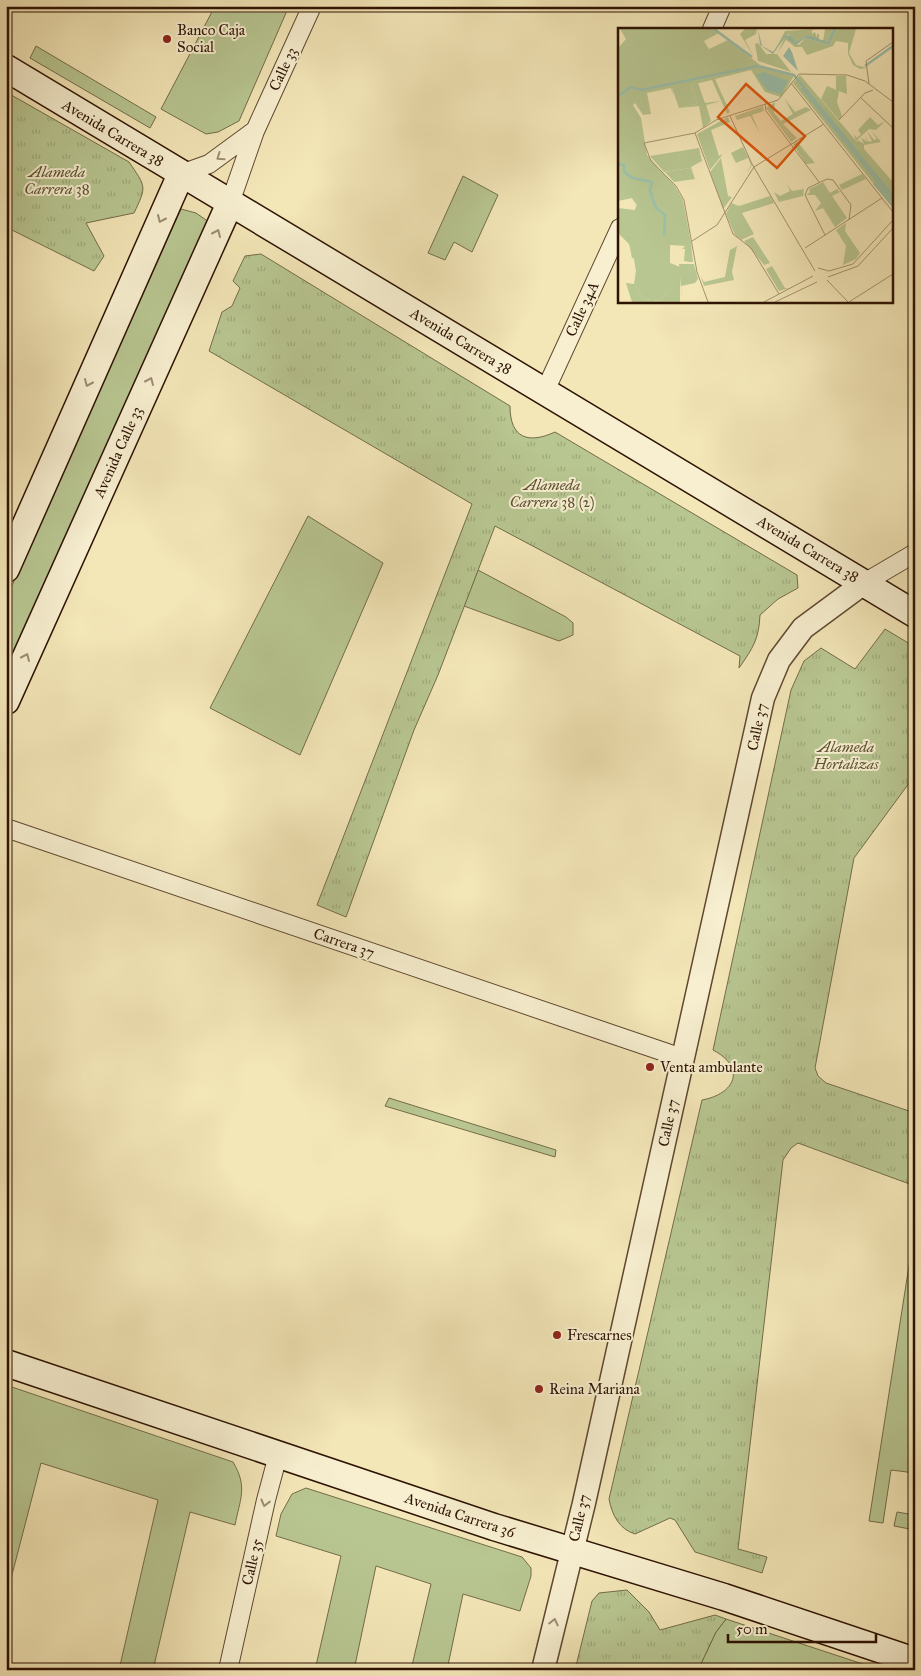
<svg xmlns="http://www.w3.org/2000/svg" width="921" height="1676" viewBox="0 0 921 1676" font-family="'IM FELL Great Primer',serif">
  <defs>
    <pattern id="park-tufts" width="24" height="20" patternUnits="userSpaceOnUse" patternTransform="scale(1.25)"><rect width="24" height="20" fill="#b8c691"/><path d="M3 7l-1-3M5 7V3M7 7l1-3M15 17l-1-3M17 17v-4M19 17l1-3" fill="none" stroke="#9ea97b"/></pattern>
  </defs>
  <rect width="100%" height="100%" fill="#f3e6b7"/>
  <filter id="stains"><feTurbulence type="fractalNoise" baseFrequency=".004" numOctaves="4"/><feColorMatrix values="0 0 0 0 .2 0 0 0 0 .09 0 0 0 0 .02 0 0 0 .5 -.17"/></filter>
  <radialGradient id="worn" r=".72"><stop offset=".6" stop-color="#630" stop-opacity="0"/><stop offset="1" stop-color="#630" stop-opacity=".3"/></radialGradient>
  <!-- grass -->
  <path fill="#b8c691" stroke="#736c4a" d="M215,6H289L239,121L218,132L206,134L161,109Z
    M36,46L156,117L150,128L30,58Z
    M463,176L498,195L472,252L454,242L445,260L428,253Z
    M181,209L196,213L209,222L6,674V599Z
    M308,516L383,563L300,755L210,708Z
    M478,570L566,617L573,623V635L559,641L464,606Z
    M389,1098L556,1150L555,1157L385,1106Z
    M913,1240L915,1241V1473L891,1470L883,1523L869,1521Z
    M6,1385L233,1462C248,1487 240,1499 235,1525L190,1512L153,1670H119L158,1500L41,1463L6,1598Z
    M306,1488L522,1557L531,1568V1576L520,1611L463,1594L447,1670H411L431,1584L376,1566L354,1670H315L341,1556L276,1536L281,1514L292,1494Z
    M897,1512L915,1515V1530L894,1526Z
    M726,1619L881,1670H698L716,1632Z"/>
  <!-- park -->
  <path fill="url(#park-tufts)" stroke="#736c4a" d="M6,92L129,162C146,187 147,186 134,213L86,223L104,256L94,271L6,227Z
    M261,254L510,406C510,439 529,444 555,432L797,575L798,588L778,599L760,615C759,639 753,648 739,668L740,656L495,526L438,675L414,730L346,917L317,905L472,504L209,351L222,312L232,306L240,288L233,281L245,256Z
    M885,629L915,647V775L854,858L815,1068L818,1076L826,1083L915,1113V1186L798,1143L791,1148L783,1160L738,1549L767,1557L762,1573L695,1552L675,1520L670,1518L635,1534C619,1529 612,1515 609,1499L702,1100C735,1094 747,1068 713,1050L791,690L804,661L821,648L855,669Z
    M627,1590L649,1612L660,1630L715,1615L726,1619L716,1632L698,1670H575L592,1601L599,1593Z"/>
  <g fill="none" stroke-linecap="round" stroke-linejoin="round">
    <defs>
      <path id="minor" d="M712,29L722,6
        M181,174L209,164L254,131
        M230,203L255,131L312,6
        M545,391L620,228
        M864,583L915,553
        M6,828L682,1058
        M228,1670L266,1500L278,1455"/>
      <path id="tertiary" d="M543,1670L584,1503L763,698L779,660L803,628L864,583"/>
      <path id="secondary" d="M6,68L915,614
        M6,569L181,174
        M6,701L230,203
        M6,1363L494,1527L724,1597L915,1661"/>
    </defs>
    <!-- minor casing -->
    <use href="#minor" stroke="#5f4830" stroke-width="20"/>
    <!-- tertiary casing -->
    <use href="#tertiary" stroke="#5f4830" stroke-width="25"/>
    <!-- secondary casing -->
    <use href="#secondary" stroke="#2e1303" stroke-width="29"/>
    <!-- minor -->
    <use href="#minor" stroke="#f7efd0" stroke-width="18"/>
    <!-- tertiary -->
    <use href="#tertiary" stroke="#f7efd0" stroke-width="22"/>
    <!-- secondary -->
    <use href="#secondary" stroke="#f7efd0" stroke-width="26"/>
  </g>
  <!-- one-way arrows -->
  <defs><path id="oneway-chevron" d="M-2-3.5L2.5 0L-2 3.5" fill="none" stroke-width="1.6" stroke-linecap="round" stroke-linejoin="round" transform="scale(1.25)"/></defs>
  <g stroke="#9d8c74">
    <use href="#oneway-chevron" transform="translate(220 157) rotate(145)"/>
    <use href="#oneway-chevron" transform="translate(161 219) rotate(114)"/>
    <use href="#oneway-chevron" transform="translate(217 233) rotate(-66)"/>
    <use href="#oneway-chevron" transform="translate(150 381) rotate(-66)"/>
    <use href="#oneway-chevron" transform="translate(88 383) rotate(114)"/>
    <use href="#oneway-chevron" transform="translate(26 657) rotate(-66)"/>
    <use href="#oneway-chevron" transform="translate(265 1503) rotate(104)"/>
    <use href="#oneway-chevron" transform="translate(554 1622) rotate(-77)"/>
  </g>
  <!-- markers -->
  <g fill="#8f2418" stroke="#f7efd0" stroke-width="2">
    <circle cx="167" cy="39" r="5"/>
    <circle cx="650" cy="1067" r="5"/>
    <circle cx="557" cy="1335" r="5"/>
    <circle cx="539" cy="1389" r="5"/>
  </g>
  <g text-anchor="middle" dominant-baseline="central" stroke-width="4" stroke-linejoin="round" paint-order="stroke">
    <!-- poi labels -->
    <g font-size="15" fill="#2e1303" stroke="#f7efd0" text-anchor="start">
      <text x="177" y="30">Banco Caja<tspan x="177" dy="17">Social</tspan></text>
      <text x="660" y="1067">Venta ambulante</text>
      <text x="567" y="1335">Frescarnes</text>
      <text x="549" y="1389">Reina Mariana</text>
    </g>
    <!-- street labels -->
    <g font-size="15" fill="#2e1303" stroke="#f7efd0">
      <text transform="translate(283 69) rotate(-65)">Calle 33</text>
      <text transform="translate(113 133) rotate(31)">Avenida Carrera 38</text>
      <text transform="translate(582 309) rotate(-65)">Calle 34A</text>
      <text transform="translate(461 341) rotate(31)">Avenida Carrera 38</text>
      <text transform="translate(118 452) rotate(-66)">Avenida Calle 33</text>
      <text transform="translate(808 549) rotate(31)">Avenida Carrera 38</text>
      <text transform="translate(757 727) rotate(-78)">Calle 37</text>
      <text transform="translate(344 943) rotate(19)">Carrera 37</text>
      <text transform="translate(668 1123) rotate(-78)">Calle 37</text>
      <text transform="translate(460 1515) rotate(18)">Avenida Carrera 36</text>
      <text transform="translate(579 1518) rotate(-77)">Calle 37</text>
      <text transform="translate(252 1562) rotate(-77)">Calle 35</text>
    </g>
    <!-- park labels -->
    <g font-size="15" font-style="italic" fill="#5e5235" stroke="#f7efd0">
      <text x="57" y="172">Alameda<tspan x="57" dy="17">Carrera 38</tspan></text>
      <text x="552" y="485">Alameda<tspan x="552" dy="17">Carrera 38 (2)</tspan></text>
      <text x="846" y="747">Alameda<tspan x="846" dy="17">Hortalizas</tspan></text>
    </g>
  </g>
  <!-- overview -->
  <g transform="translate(618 28)">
    <rect width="275" height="275" fill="#f3e6b7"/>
    <path d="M2,1H94L101,5L86,13L91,21L110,12L142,37L177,46L163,69L147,64L133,42L97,51L112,84L109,86L94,52L73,57L79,76L61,80L54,60L55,67L53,60L29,65L33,86L25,87L17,75L15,77L23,90L29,127L57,158L65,172L73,215L75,234H72L66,233L67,221H64L67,218L52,217L49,262L43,273L26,271L16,256L18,243L14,219L0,205V180L17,182L19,177L14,170L0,173V20L8,11ZM127,1H139L138,6L127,12L136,29L122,6ZM198,1L194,2V6L197,4L199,10V6H201V12L205,13L207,1H215L211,14L200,13L189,7L178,14L170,6L157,22L167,3ZM219,1H238L231,25L238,37L249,40L242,41L235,37L230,26V15L218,13L215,18L189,27L184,19H177L168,12L160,24L167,9L181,17L187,10L211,17ZM140,15L148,26H159L173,44L140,33L137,16ZM182,47L239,114L240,112L246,116L243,110L250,114L246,107L251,114L254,113L249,103L256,112L259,111L253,102L263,114L246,117V121L275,154V180L175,55ZM218,48H228L229,66L218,62ZM125,119L134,137L129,145L133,137L130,130L118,135L113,125ZM72,140L77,151L56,154L47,144ZM61,236H76L80,251L77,255L63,258L64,274Z" fill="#b8c691"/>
    <path d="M34,1H42L40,7L64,1L60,6L43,12L42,18L34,24L32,14L40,13ZM15,160L27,177L25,180L36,189L12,193L19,177L14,170Z" fill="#b8c691"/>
    <path d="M80,55L87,75L103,73L88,77L93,93L85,100L81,78L61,80L79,76L73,57ZM209,58L221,63L219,74L224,88L221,92L203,71ZM166,70L177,84L188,79L193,82L165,96L179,110L173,114L148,80L157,74L156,85L163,93L175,86ZM145,78L146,83L134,87L142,105L132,88L119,92L117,88ZM17,86L20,87L13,116L0,119L5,117L3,112L8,111ZM110,89L112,94L93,102L101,128L105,126L92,142L79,106ZM252,89L260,97L267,93L258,102L251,101L238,113L236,106L239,110L243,106L240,102ZM179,113L181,116L197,135L188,136L175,116ZM81,120L84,133L73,139L77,151L72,140L46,144L32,128ZM103,130L110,168L114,169L105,181L92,144ZM0,133L24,151L31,150L40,158L36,161L39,177L51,197L49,211L16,212L0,205V201L27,208L33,205L37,195L17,165L0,153ZM244,146L248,151L224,162L221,157ZM210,152L205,154L212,165L219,161L222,164L214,168L229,190L217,199L205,180L197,183L203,175L197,167H188L192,164L191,161ZM169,156L174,163L186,161L185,168L161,174L156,164L162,168L172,163ZM152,168L156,175L124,185L136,206L123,212L117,207L108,186L113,175L121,178ZM228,195L227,203L242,225L238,231L225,237L228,218L218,202ZM135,209L141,218L152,235L146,237L126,213ZM11,215H68V217H52V235L62,239V274H14L8,255L16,256L26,271L43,273L49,262V239L14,230ZM119,218L114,244L116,252L86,258L83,249L86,254L107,249L112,222ZM154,238L167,260H171L161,263L148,241Z" fill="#b8c691"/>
    <path d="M140,1L144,18L155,24L167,7L173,8L178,14L189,7L210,14L215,1H219L211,17L187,10L178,17L167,9L155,26L142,17ZM171,19L174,24L180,43L165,28ZM145,44L170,53L163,66L149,62L138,47Z" fill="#9bc0ac"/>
    <path fill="none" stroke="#9bc0ac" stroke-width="2.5" d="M96,1L134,29M247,38L275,18M184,60L275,173M0,68L13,59L23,62L139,38L176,47L275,168M0,136L6,137V144L15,150L34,154L32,163L38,180L47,187L46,207M256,155L275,178"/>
    <path fill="none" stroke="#a4926f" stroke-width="1" d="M173,55L275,184M251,56L248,33L275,14M243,70L275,100M147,76L148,83L201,154M112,88L134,136L197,243M221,92L247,65L255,62M77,105L115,206L133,220L161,266M207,207L187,167L190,160L209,151L215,152L233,177L231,192M74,213L99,197L136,139L206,96M187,220L264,170M200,240L211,243L235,236L275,192M210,249L240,238L275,200M209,252L230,274M90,274L79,244L66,172L58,158L33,133L26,115L77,105L98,92L160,72L181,46L229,47L247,53L275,74M146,274L195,248M157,274L199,254M231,274L275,246"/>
    <path fill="#df560c" fill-opacity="0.15" stroke="#df560c" stroke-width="2.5" d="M128,56L187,108L159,140L100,89Z"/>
    <rect width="275" height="275" fill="none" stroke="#2e1303" stroke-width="2.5"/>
  </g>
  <!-- margin -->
  <rect width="921" height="1676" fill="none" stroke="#f3e6b7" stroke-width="25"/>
  <rect x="8" y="8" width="906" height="1661" fill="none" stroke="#2e1303" stroke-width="2.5"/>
  <rect x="12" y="12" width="896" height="1651" fill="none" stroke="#2e1303"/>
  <!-- scale -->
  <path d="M728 1634v8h148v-8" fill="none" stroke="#2e1303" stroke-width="2.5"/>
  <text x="736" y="1634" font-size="15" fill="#2e1303" stroke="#f7efd0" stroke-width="4" paint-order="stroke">50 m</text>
  <rect width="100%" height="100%" filter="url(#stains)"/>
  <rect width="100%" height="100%" fill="url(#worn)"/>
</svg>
